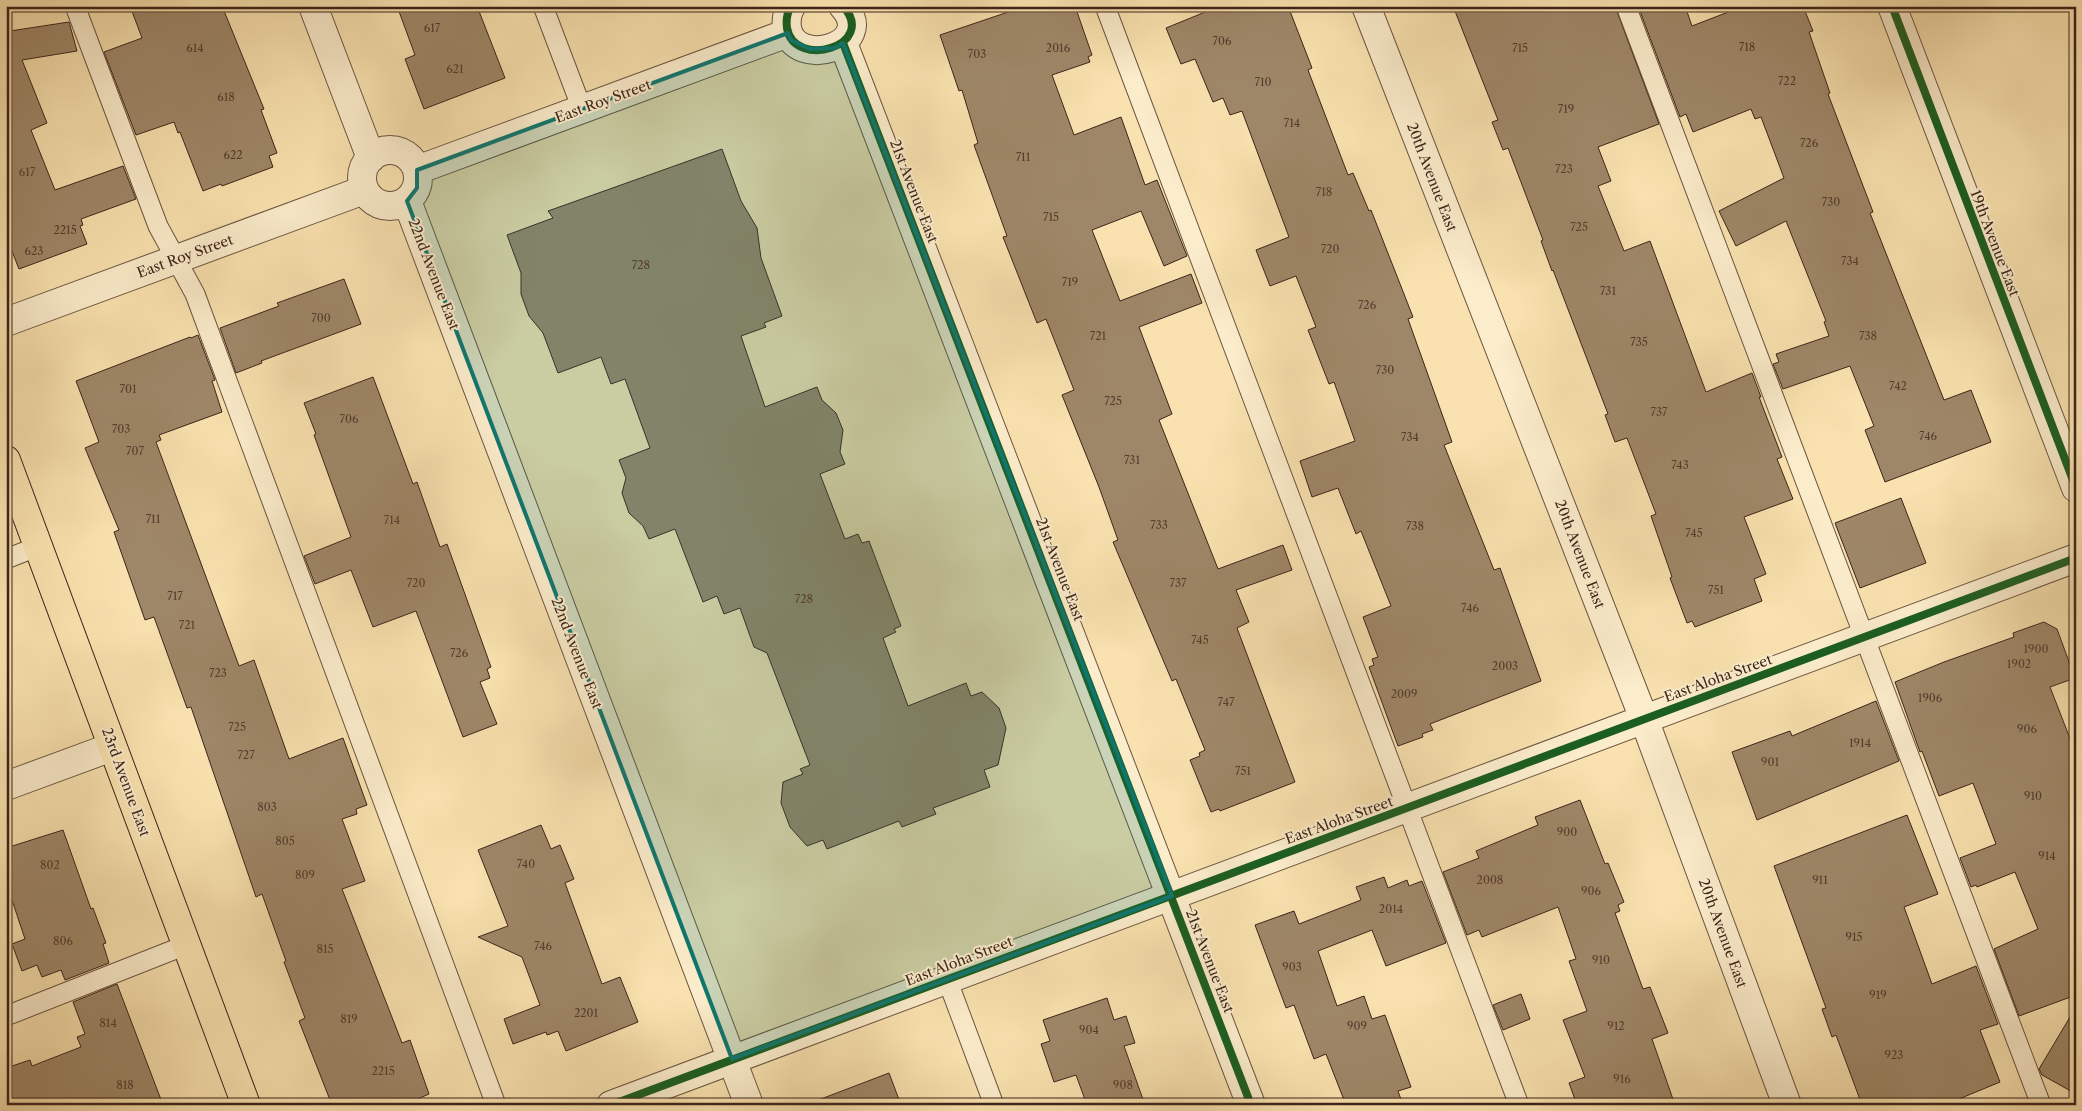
<svg xmlns="http://www.w3.org/2000/svg" width="2082" height="1111" viewBox="0 0 2082 1111" font-family="'Libre Caslon Text',serif">
  <rect width="100%" height="100%" fill="#f9e2af"/>
  <filter id="stains"><feTurbulence type="fractalNoise" baseFrequency=".004" numOctaves="4"/><feColorMatrix values="0 0 0 0 .2 0 0 0 0 .09 0 0 0 0 .02 0 0 0 .5 -.17"/></filter>
  <radialGradient id="worn" r=".72"><stop offset=".6" stop-color="#630" stop-opacity="0"/><stop offset="1" stop-color="#630" stop-opacity=".3"/></radialGradient>
  <!-- building -->
  <path fill="#9e8768" stroke="#3c241b" d="M130,6H222L264,109L261,110L277,153L269,156L273,167L222,186L221,184L203,191L180,132L178,133L174,122L136,135L104,52L142,38Z
    M397,6H477L505,78L424,109L405,59L415,55Z
    M1026,6H1075L1092,55L1088,57L1090,62L1052,75L1074,135L1121,117L1145,185L1157,180L1187,256L1164,266L1141,211L1092,230L1120,301L1191,274L1202,303L1139,327L1172,414L1159,420L1218,569L1283,545L1292,570L1236,590L1249,622L1237,628L1295,782L1220,811L1219,809L1211,812L1190,760L1200,756L1199,753L1205,750L1176,679L1172,681L1113,542L1118,540L1099,487L1062,395L1074,390L1046,319L1037,323L1003,237L1007,236L974,145L978,143L962,90L959,91L940,35Z
    M1220,6H1288L1312,68L1308,70L1348,175L1353,173L1369,211L1371,210L1413,317L1408,319L1452,442L1444,445L1494,570L1500,568L1541,681L1430,724L1433,730L1422,734L1423,737L1398,746L1369,667L1374,665L1372,659L1378,657L1363,617L1391,606L1361,531L1356,534L1338,488L1312,497L1300,461L1355,441L1334,382L1329,384L1308,330L1316,327L1296,276L1270,286L1256,250L1289,237L1242,111L1230,115L1223,98L1213,102L1195,59L1181,64L1166,28Z
    M1453,6H1615L1659,124L1598,147L1611,181L1598,186L1624,251L1650,241L1706,392L1752,373L1761,397H1759L1782,457L1777,459L1793,499L1744,517L1766,574L1754,579L1762,601L1695,627L1692,621L1687,623L1670,578L1672,577L1651,516L1656,514L1627,438L1615,442L1605,415L1608,414L1553,270L1552,271L1541,241L1543,240L1508,148L1503,150L1492,122L1498,120Z
    M1638,6H1685L1692,26L1744,6H1803L1813,31L1809,32L1830,93L1828,94L1873,212L1870,213L1944,400L1971,390L1991,442L1885,482L1865,430L1874,426L1850,366L1783,389L1773,364L1779,362L1776,354L1829,336L1824,322L1826,321L1786,221L1736,246L1719,211L1784,178L1761,117L1755,119L1751,109L1693,132L1686,114L1680,117Z
    M69,22L77,51L22,60L47,123L31,130L55,190L123,166L136,199L81,219L83,225L80,226L87,244L19,269L6,236V26L8,25L10,31Z
    M722,149L741,201L757,228L761,258L782,316L764,323L766,327L741,336L765,407L817,387L822,400L836,413L843,430L840,452L845,464L820,474L845,539L858,534L862,543L869,541L901,626L894,629L896,632L883,638L908,706L966,683L971,696L982,692L999,708L1006,728L998,765L984,770L990,787L933,808L936,814L902,827L899,821L827,849L823,840L807,846L790,827L781,803L783,782L803,774L800,769L810,765L767,653L754,647L740,608L724,614L717,596L703,602L675,529L649,539L643,526L629,513L622,493L626,478L619,460L650,448L625,379L611,384L601,357L558,373L543,333L529,316L521,294V273L507,235L553,218L548,211Z
    M344,279L361,324L261,361L262,363L236,373L220,328L279,306L277,303Z
    M198,335L215,380L212,381L222,412L159,435L161,440L156,442L239,666L254,660L289,759L343,738L367,805L356,809L357,814L342,819L365,881L342,889L402,1043L410,1040L429,1094L404,1105H332L299,1021L305,1018L284,962L286,961L262,894L256,897L191,707L187,708L154,617L145,620L114,532L119,530L85,448L99,442L76,381L190,337L191,338Z
    M373,377L413,484L417,482L440,547L447,544L491,667L487,669L490,678L480,682L497,724L463,737L416,611L373,627L351,570L315,584L304,556L351,537L314,435L316,434L304,403Z
    M1901,498L1926,563L1860,588L1835,523Z
    M2044,622L2057,629L2075,678L2050,687L2076,754V995L2019,1016L1994,949L2038,929L2015,872L1977,887L1976,885L1971,887L1960,858L1996,844L1973,783L1939,796L1922,751L1920,752L1895,682L1944,662L2014,637L2013,633Z
    M1876,701L1899,761L1757,820L1732,752L1790,731L1792,736Z
    M1580,800L1605,864L1608,863L1624,902L1618,905L1620,911L1615,913L1643,989L1650,987L1668,1033L1652,1039L1675,1105H1577L1569,1083L1585,1077L1563,1020L1587,1011L1569,961L1576,959L1558,907L1482,937L1479,930L1467,935L1443,872L1479,858L1476,851L1538,825L1535,817Z
    M1907,815L1938,894L1904,907L1932,984L1976,966L1998,1024L1980,1030L2000,1082L1959,1099L1961,1105H1862L1836,1035L1832,1037L1822,1009L1826,1008L1774,866Z
    M541,825L551,849L560,845L574,879L565,883L602,984L620,977L638,1022L566,1051L558,1031L547,1035L546,1032L513,1044L504,1019L540,1005L522,957L478,937L508,926L478,850Z
    M63,830L91,909L93,908L106,943L103,944L109,963L65,980L61,970L42,977L37,965L22,971L12,944L25,939L6,882V848Z
    M1384,877L1388,888L1407,880L1409,886L1422,881L1446,943L1386,966L1372,930L1318,951L1337,1006L1364,996L1372,1019L1385,1015L1411,1087L1398,1091L1403,1105H1346L1326,1054L1314,1059L1294,1005L1286,1008L1255,925L1294,911L1299,924L1361,900L1356,887Z
    M117,984L163,1105H13L6,1087V1068L30,1060L32,1066L81,1047L77,1037L85,1034L73,1002Z
    M1521,994L1530,1019L1503,1030L1493,1005Z
    M1107,998L1114,1020L1126,1016L1135,1043L1124,1046L1145,1105H1087L1076,1075L1054,1082L1041,1044L1050,1041L1043,1020Z
    M2076,1007V1094L2042,1075L2039,1069Z
    M889,1073L901,1105H814L813,1102Z"/>
  <g fill="none" stroke-linecap="round" stroke-linejoin="round">
    <defs>
      <path id="service" d="M75,6L158,226L195,294L496,1105
        M543,6L582,109
        M1105,6L1519,1105
        M1626,6L2041,1105
        M6,559L39,546
        M947,979L994,1105
        M6,1016L186,945"/>
      <path id="minor" d="M313,6L371,158
        M791,6C787,13 786,21 787,28C794,70 879,46 843,6
        M1366,6L1644,719L1787,1105
        M843,43L1251,1105
        M362 178a28 28 0 1 1 56 0a28 28 0 1 1-56 0Z
        M417,170L788,33
        M407,201L749,1105
        M6,322L364,190
        M6,786L112,747"/>
      <path id="tertiary" d="M1892,6L2076,488
        M611,1105L2076,558"/>
      <path id="primary" d="M6,460L246,1105"/>
    </defs>
    <!-- service casing -->
    <use href="#service" stroke="#6b5440" stroke-width="21"/>
    <!-- minor casing -->
    <use href="#minor" stroke="#6b5440" stroke-width="30"/>
    <!-- tertiary casing -->
    <use href="#tertiary" stroke="#6b5440" stroke-width="30"/>
    <!-- primary casing -->
    <use href="#primary" stroke="#3c241b" stroke-width="30"/>
    <!-- service -->
    <use href="#service" stroke="#fbeccb" stroke-width="19"/>
    <!-- minor -->
    <use href="#minor" stroke="#fbeccb" stroke-width="28"/>
    <!-- tertiary -->
    <use href="#tertiary" stroke="#fbeccb" stroke-width="28"/>
    <!-- primary -->
    <use href="#primary" stroke="#f9e2af" stroke-width="28"/>
    <defs>
      <path id="cycleway" d="M791,6C787,13 786,21 787,28C794,70 879,46 843,6
        M1892,6L2076,488
        M843,43L1251,1105
        M611,1105L2076,558"/>
    </defs>
    <!-- cycleway casing -->
    <use href="#cycleway" stroke="#fbeccb" stroke-width="11"/>
    <!-- cycleway -->
    <use href="#cycleway" stroke="#1b5e20" stroke-width="8"/>
  </g>
  <!-- marked area -->
  <path fill="#0f766e" fill-opacity="0.2" stroke="#0f766e" stroke-width="4" stroke-linejoin="round" d="M788,33L791,40L810,49L834,48L843,43L1172,896L732,1059L407,201L417,188V170Z"/>
  <g text-anchor="middle" dominant-baseline="central" stroke-width="4" stroke-linejoin="round" paint-order="stroke">
    <!-- number labels -->
    <g font-size="11" fill="#543d2e">
      <text x="432" y="28">617</text>
      <text x="1222" y="41">706</text>
      <text x="1747" y="47">718</text>
      <text x="195" y="48">614</text>
      <text x="1058" y="48">2016</text>
      <text x="1520" y="48">715</text>
      <text x="977" y="54">703</text>
      <text x="455" y="69">621</text>
      <text x="1787" y="81">722</text>
      <text x="1263" y="82">710</text>
      <text x="226" y="97">618</text>
      <text x="1566" y="109">719</text>
      <text x="1292" y="123">714</text>
      <text x="1809" y="143">726</text>
      <text x="233" y="155">622</text>
      <text x="1023" y="157">711</text>
      <text x="1564" y="169">723</text>
      <text x="27" y="172">617</text>
      <text x="1324" y="192">718</text>
      <text x="1831" y="202">730</text>
      <text x="1051" y="217">715</text>
      <text x="1579" y="227">725</text>
      <text x="65" y="230">2215</text>
      <text x="1330" y="249">720</text>
      <text x="34" y="251">623</text>
      <text x="1850" y="261">734</text>
      <text x="641" y="265">728</text>
      <text x="1070" y="282">719</text>
      <text x="1608" y="291">731</text>
      <text x="1367" y="305">726</text>
      <text x="321" y="318">700</text>
      <text x="1098" y="336">721</text>
      <text x="1868" y="336">738</text>
      <text x="1639" y="342">735</text>
      <text x="1385" y="370">730</text>
      <text x="1898" y="386">742</text>
      <text x="128" y="389">701</text>
      <text x="1113" y="401">725</text>
      <text x="1659" y="412">737</text>
      <text x="349" y="419">706</text>
      <text x="121" y="429">703</text>
      <text x="1928" y="436">746</text>
      <text x="1410" y="437">734</text>
      <text x="135" y="451">707</text>
      <text x="1132" y="460">731</text>
      <text x="1680" y="465">743</text>
      <text x="153" y="519">711</text>
      <text x="392" y="520">714</text>
      <text x="1159" y="525">733</text>
      <text x="1415" y="526">738</text>
      <text x="1694" y="533">745</text>
      <text x="416" y="583">720</text>
      <text x="1178" y="583">737</text>
      <text x="1716" y="590">751</text>
      <text x="175" y="596">717</text>
      <text x="804" y="599">728</text>
      <text x="1470" y="608">746</text>
      <text x="187" y="625">721</text>
      <text x="1200" y="640">745</text>
      <text x="2036" y="649">1900</text>
      <text x="459" y="653">726</text>
      <text x="2019" y="664">1902</text>
      <text x="1505" y="666">2003</text>
      <text x="218" y="673">723</text>
      <text x="1404" y="694">2009</text>
      <text x="1930" y="698">1906</text>
      <text x="1226" y="702">747</text>
      <text x="237" y="727">725</text>
      <text x="2027" y="729">906</text>
      <text x="1860" y="743">1914</text>
      <text x="246" y="755">727</text>
      <text x="1770" y="762">901</text>
      <text x="1243" y="771">751</text>
      <text x="2033" y="796">910</text>
      <text x="267" y="807">803</text>
      <text x="1567" y="832">900</text>
      <text x="285" y="841">805</text>
      <text x="2047" y="856">914</text>
      <text x="526" y="864">740</text>
      <text x="50" y="865">802</text>
      <text x="305" y="875">809</text>
      <text x="1490" y="880">2008</text>
      <text x="1820" y="880">911</text>
      <text x="1591" y="891">906</text>
      <text x="1391" y="909">2014</text>
      <text x="1854" y="937">915</text>
      <text x="63" y="941">806</text>
      <text x="543" y="946">746</text>
      <text x="325" y="949">815</text>
      <text x="1601" y="960">910</text>
      <text x="1292" y="967">903</text>
      <text x="1878" y="995">919</text>
      <text x="586" y="1013">2201</text>
      <text x="349" y="1019">819</text>
      <text x="108" y="1023">814</text>
      <text x="1357" y="1026">909</text>
      <text x="1616" y="1026">912</text>
      <text x="1089" y="1030">904</text>
      <text x="1894" y="1055">923</text>
      <text x="383" y="1071">2215</text>
      <text x="1622" y="1079">916</text>
      <text x="125" y="1085">818</text>
      <text x="1123" y="1085">908</text>
    </g>
    <!-- street labels -->
    <g font-size="14" fill="#3c241b" stroke="#fbeccb">
      <text transform="translate(603 101) rotate(-20)">East Roy Street</text>
      <text transform="translate(1432 177) rotate(69)">20th Avenue East</text>
      <text transform="translate(914 191) rotate(69)">21st Avenue East</text>
      <text transform="translate(1995 243) rotate(69)">19th Avenue East</text>
      <text transform="translate(185 256) rotate(-20)">East Roy Street</text>
      <text transform="translate(434 274) rotate(69)">22nd Avenue East</text>
      <text transform="translate(1580 554) rotate(69)">20th Avenue East</text>
      <text transform="translate(1060 569) rotate(69)">21st Avenue East</text>
      <text transform="translate(577 653) rotate(69)">22nd Avenue East</text>
      <text transform="translate(1718 678) rotate(-20)">East Aloha Street</text>
      <text transform="translate(126 782) rotate(70)">23rd Avenue East</text>
      <text transform="translate(1339 820) rotate(-20)">East Aloha Street</text>
      <text transform="translate(1723 933) rotate(70)">20th Avenue East</text>
      <text transform="translate(959 961) rotate(-21)">East Aloha Street</text>
      <text transform="translate(1210 961) rotate(69)">21st Avenue East</text>
    </g>
  </g>
  <!-- margin -->
  <rect width="2082" height="1111" fill="none" stroke="#f9e2af" stroke-width="25"/>
  <rect x="8" y="8" width="2067" height="1096" fill="none" stroke="#3c241b" stroke-width="2.5"/>
  <rect x="12" y="12" width="2057" height="1086" fill="none" stroke="#3c241b"/>
  <rect width="100%" height="100%" filter="url(#stains)"/>
  <rect width="100%" height="100%" fill="url(#worn)"/>
</svg>
